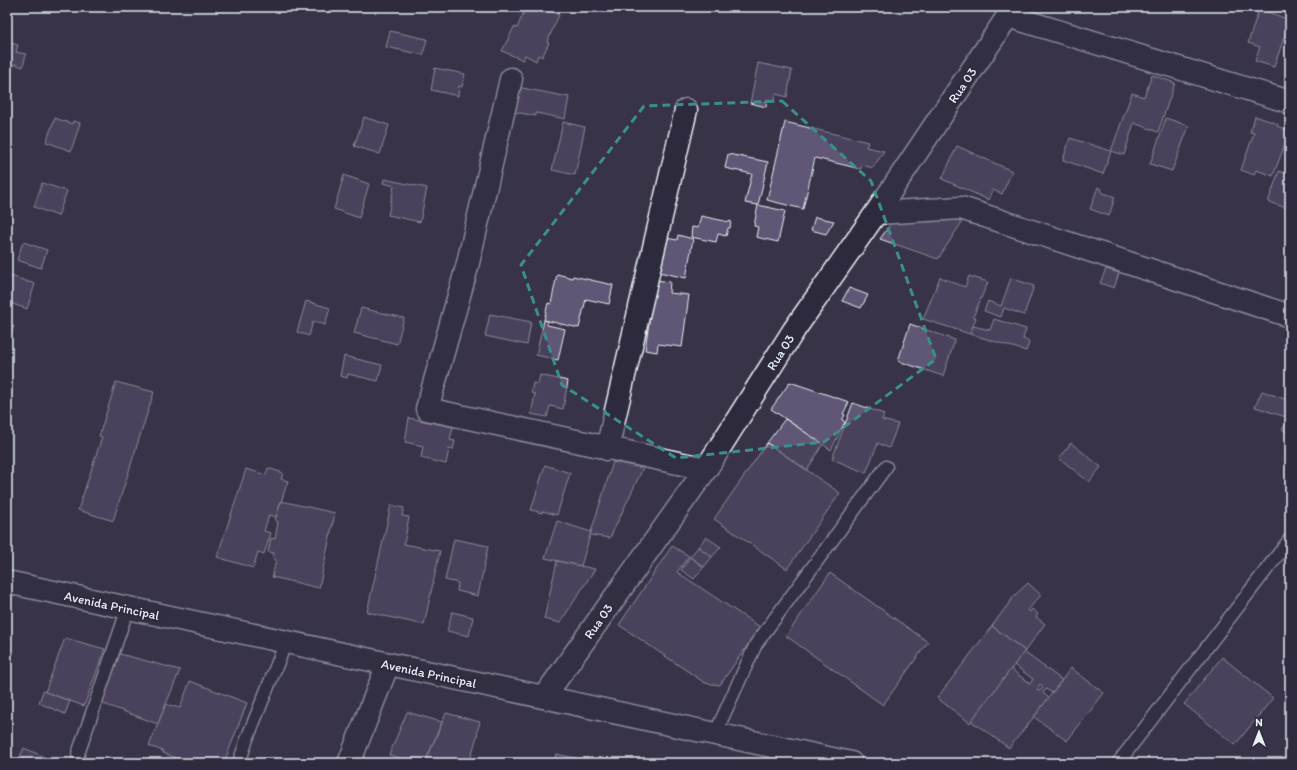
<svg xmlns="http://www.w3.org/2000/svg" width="1297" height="770" viewBox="0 0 1297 770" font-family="Itim,sans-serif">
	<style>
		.building { fill: #605774; stroke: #e8f1f8; fill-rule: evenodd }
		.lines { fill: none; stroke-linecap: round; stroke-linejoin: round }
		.service-casing { stroke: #e8f1f8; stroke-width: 15 }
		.minor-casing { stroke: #e8f1f8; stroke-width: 25 }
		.tertiary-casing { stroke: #e8f1f8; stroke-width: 25 }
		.service { stroke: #2f2a3d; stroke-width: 12 }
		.minor { stroke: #2f2a3d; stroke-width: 22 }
		.tertiary { stroke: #2f2a3d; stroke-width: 22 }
		.marked { fill: none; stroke: #3a8f8a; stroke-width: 3; stroke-dasharray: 8 5; stroke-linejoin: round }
		.labels { text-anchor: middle; stroke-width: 4; stroke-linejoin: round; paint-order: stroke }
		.street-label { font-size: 13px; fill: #e8f1f8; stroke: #2f2a3d }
	</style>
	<rect width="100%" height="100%" fill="#393348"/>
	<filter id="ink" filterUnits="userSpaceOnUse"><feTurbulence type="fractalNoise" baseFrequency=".025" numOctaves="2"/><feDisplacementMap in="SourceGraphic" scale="8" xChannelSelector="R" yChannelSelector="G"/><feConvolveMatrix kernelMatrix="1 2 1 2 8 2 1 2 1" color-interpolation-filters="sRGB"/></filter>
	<g filter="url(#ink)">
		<!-- building -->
		<g class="building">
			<path d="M526 7H542L559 15 547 42 549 43 542 57 538 55 536 61 525 55 523 60 502 51 514 27 517 28Z"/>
			<path d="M1259 7H1266L1265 11 1290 20 1274 67 1255 61 1260 47 1248 43 1259 9H1258Z"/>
			<path d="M390 31 427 39 423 55 386 47Z"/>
			<path d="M7 42 18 45 16 52 26 54 23 67 14 64 11 77 7 76Z"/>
			<path d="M758 63 792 70 787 97 776 94 774 101 767 99 766 107 750 103Z"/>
			<path d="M435 68 465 74 462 87 459 86 458 96 431 90Z"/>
			<path d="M1152 75 1175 83 1158 132 1134 123 1124 155 1111 151 1132 93 1144 97Z"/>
			<path d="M517 87 569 97 565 119 536 113V116L510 111Z"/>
			<path d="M1255 116 1278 124 1277 126 1290 131 1273 176 1256 170 1254 175 1241 170 1254 133 1250 132Z"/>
			<path d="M364 117 389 125 380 154 354 146Z"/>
			<path d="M55 118 72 124 73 121 80 123 71 151 46 142Z"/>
			<path d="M1166 118 1189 126 1172 171 1150 164Z"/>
			<path d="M563 122 585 127 575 175 552 170Z"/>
			<path d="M785 122 868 142 866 147 884 151 873 168 862 165 861 169 815 158 803 209 767 200Z"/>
			<path d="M1070 138 1111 151 1103 174 1063 160Z"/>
			<path d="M957 146 1012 171 1002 194 993 190 989 200 942 179Z"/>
			<path d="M728 154 768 162 758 205 745 203 752 174 725 168Z"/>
			<path d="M1279 171 1290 175V209L1268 202Z"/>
			<path d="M344 175 369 184 359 218 334 209Z"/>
			<path d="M384 179 427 188 420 222 388 215 394 186 383 183Z"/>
			<path d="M42 183 67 191 58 216 34 207Z"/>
			<path d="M1098 187 1102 189 1101 192 1115 197 1109 216 1090 209Z"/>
			<path d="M906 202 962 222 938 259 880 239Z"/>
			<path d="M758 205 785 211 778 242 756 237 758 227 754 226Z"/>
			<path d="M701 216 729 222 731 221 730 228H728L726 236 718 234 716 242 691 237 692 227 698 228Z"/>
			<path d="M815 217 834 221 826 234 811 230Z"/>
			<path d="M678 235 693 239 686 278 659 272 666 238 677 240Z"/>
			<path d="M23 242 47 250 41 268 17 260Z"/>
			<path d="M1106 269 1119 273 1114 288 1100 283Z"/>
			<path d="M557 274 572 278 573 276 613 285 609 304 586 299 579 328 544 320 548 303 551 304Z"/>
			<path d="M11 276 35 284 27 309 7 302V287Z"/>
			<path d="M969 276 988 282 973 317 976 318 970 334 923 319 940 277 965 287Z"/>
			<path d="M1011 278 1034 286 1024 315 1004 308 1001 317 984 311 988 301 1001 306Z"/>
			<path d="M656 280 670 282 669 293 689 295 682 347 658 344 657 352 645 350 649 322H647Z"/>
			<path d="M849 288 868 295 861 308 842 301Z"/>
			<path d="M306 301 330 308 325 325 313 321 309 336 297 332Z"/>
			<path d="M361 308 404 318 397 344 354 333Z"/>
			<path d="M490 314 531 322 527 345 485 336Z"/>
			<path d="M994 319 1026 329 1023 339 1028 341 1029 343 1026 351 970 334 973 326 990 330Z"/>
			<path d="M544 320 548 321 547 325 565 329 558 360 536 355Z"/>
			<path d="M7 324 14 326 7 345Z"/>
			<path d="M910 324 955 340 943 376 898 361Z"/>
			<path d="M344 356 382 365 378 381 348 374 347 378 340 376Z"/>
			<path d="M540 375 568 381 563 409 550 406 547 417 531 414 535 394 531 393 533 383 538 384Z"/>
			<path d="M116 382 154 392 113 521 78 510 102 437 99 436Z"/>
			<path d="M790 382 849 402 843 414 845 415 842 420 845 422 831 450 771 409Z"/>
			<path d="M1262 391 1290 401 1286 417 1255 407Z"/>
			<path d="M853 403 884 414 882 420 898 424 889 448 878 443 866 473 832 459Z"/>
			<path d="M409 418 453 427 450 440 455 441 453 450 449 449 446 464 421 458 423 446 405 442Z"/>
			<path d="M785 419 823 444 807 470 767 443Z"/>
			<path d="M1290 419V435L1282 429Z"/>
			<path d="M767 443 840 493 787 569 714 519Z"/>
			<path d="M1071 443 1101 467 1089 482 1059 458Z"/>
			<path d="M613 462 643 468 610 538 590 535Z"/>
			<path d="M545 465 570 473 557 515 542 511V513L531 510Z"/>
			<path d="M268 468 283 473 281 479 288 481 276 517 269 515 264 531 271 533 264 554 258 552 253 568 217 557 246 469 266 475Z"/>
			<path d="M281 501 335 513 319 588 272 577 276 560 273 559 274 553 268 552 271 538 275 539 278 522 275 521Z"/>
			<path d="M391 505 404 508 402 516 409 517 404 544 440 551 424 625 367 612Z"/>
			<path d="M557 521 591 532 581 566 545 558Z"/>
			<path d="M706 537 721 547 712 557 698 547Z"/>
			<path d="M454 539 488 546 478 596 457 591 458 583 445 580Z"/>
			<path d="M672 546 689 556 677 572 760 627 720 685 705 683 619 625Z"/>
			<path d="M698 547 712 557 704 567 690 557Z"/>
			<path d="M690 557 704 567 694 579 681 570Z"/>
			<path d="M557 561 595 569 560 623 544 619Z"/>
			<path d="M830 573 928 642 883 705 786 636Z"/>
			<path d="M1028 583 1041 595 1028 610 1030 612 1032 609 1038 614 1036 617 1045 624 1025 651 992 626 1015 595Z"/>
			<path d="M452 612 473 617 469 636 447 631Z"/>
			<path d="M992 626 1025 651 970 723 937 698Z"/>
			<path d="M65 638 105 649 84 706 45 692Z"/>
			<path d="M1024 652 1062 680 1052 693 1046 689 1043 693 1049 698 1009 748 971 721 1011 669 1030 684 1033 679 1014 665ZM1040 684 1043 687 1040 691 1037 690Z"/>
			<path d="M120 654 180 670 158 724 101 703Z"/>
			<path d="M1222 657 1273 698 1235 745 1184 704Z"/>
			<path d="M1071 668 1104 693 1067 741 1034 717Z"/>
			<path d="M190 681 247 703 224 763H188L163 753V751L149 746 166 704 180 708Z"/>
			<path d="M43 691 70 701 65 714 39 703Z"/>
			<path d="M407 712 442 722 425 763H418L389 755Z"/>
			<path d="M446 713 480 722 477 732 478 733 469 763H425Z"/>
			<path d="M24 748 56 762 55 763H17Z"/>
			<path d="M556 754 590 761 589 763H554Z"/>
		</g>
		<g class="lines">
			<!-- service casing -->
			<g class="service-casing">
				<g id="service">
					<path d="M715 734 756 644 886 467"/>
					<path d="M78 754 128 608"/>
					<path d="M239 763 247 739 286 642"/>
					<path d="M1118 763 1290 539"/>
				</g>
			</g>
			<!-- minor casing -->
			<g class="minor-casing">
				<g id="minor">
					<path d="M1008 16 1290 102"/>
					<path d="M511 79 467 267 427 409 706 469"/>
					<path d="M876 213 961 208 1290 316"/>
					<path d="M607 449 686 110"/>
					<path d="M349 763 388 664"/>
				</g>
			</g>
			<!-- tertiary casing -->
			<g class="tertiary-casing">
				<g id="tertiary">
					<path d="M7 582 851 763"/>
					<path d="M544 697 706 469 794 330 876 213 1014 7"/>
				</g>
			</g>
			<!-- service -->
			<use href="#service" class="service"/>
			<!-- minor -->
			<use href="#minor" class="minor"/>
			<!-- tertiary -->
			<use href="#tertiary" class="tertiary"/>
		</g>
	</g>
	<!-- marked area -->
	<path d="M0 0H1297V770H0ZM782 101 871 181 936 359 824 442 676 458 562 385 521 265 644 106Z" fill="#393348" fill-opacity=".55" fill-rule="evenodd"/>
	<path class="marked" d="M782 101 871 181 936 359 824 442 676 458 562 385 521 265 644 106Z"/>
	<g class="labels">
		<!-- street labels -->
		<g class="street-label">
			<text transform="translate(962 85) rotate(-56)" y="5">Rua 03</text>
			<text transform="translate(780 352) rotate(-58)" y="5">Rua 03</text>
			<text transform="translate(112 605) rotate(12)" y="5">Avenida Principal</text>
			<text transform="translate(598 621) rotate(-55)" y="5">Rua 03</text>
			<text transform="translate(429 673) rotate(12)" y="5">Avenida Principal</text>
		</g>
	</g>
	<!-- margin -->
	<rect width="1297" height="770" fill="none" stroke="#2f2a3d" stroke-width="24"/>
	<rect x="12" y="12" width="1273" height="746" fill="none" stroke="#e8f1f8" stroke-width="1.5" filter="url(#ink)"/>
	<!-- north arrow -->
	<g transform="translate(1259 732)" stroke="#2f2a3d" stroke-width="3" paint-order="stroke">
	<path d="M0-3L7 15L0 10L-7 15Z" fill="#e8f1f8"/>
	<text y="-6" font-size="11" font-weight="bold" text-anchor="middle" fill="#e8f1f8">N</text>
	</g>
</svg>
